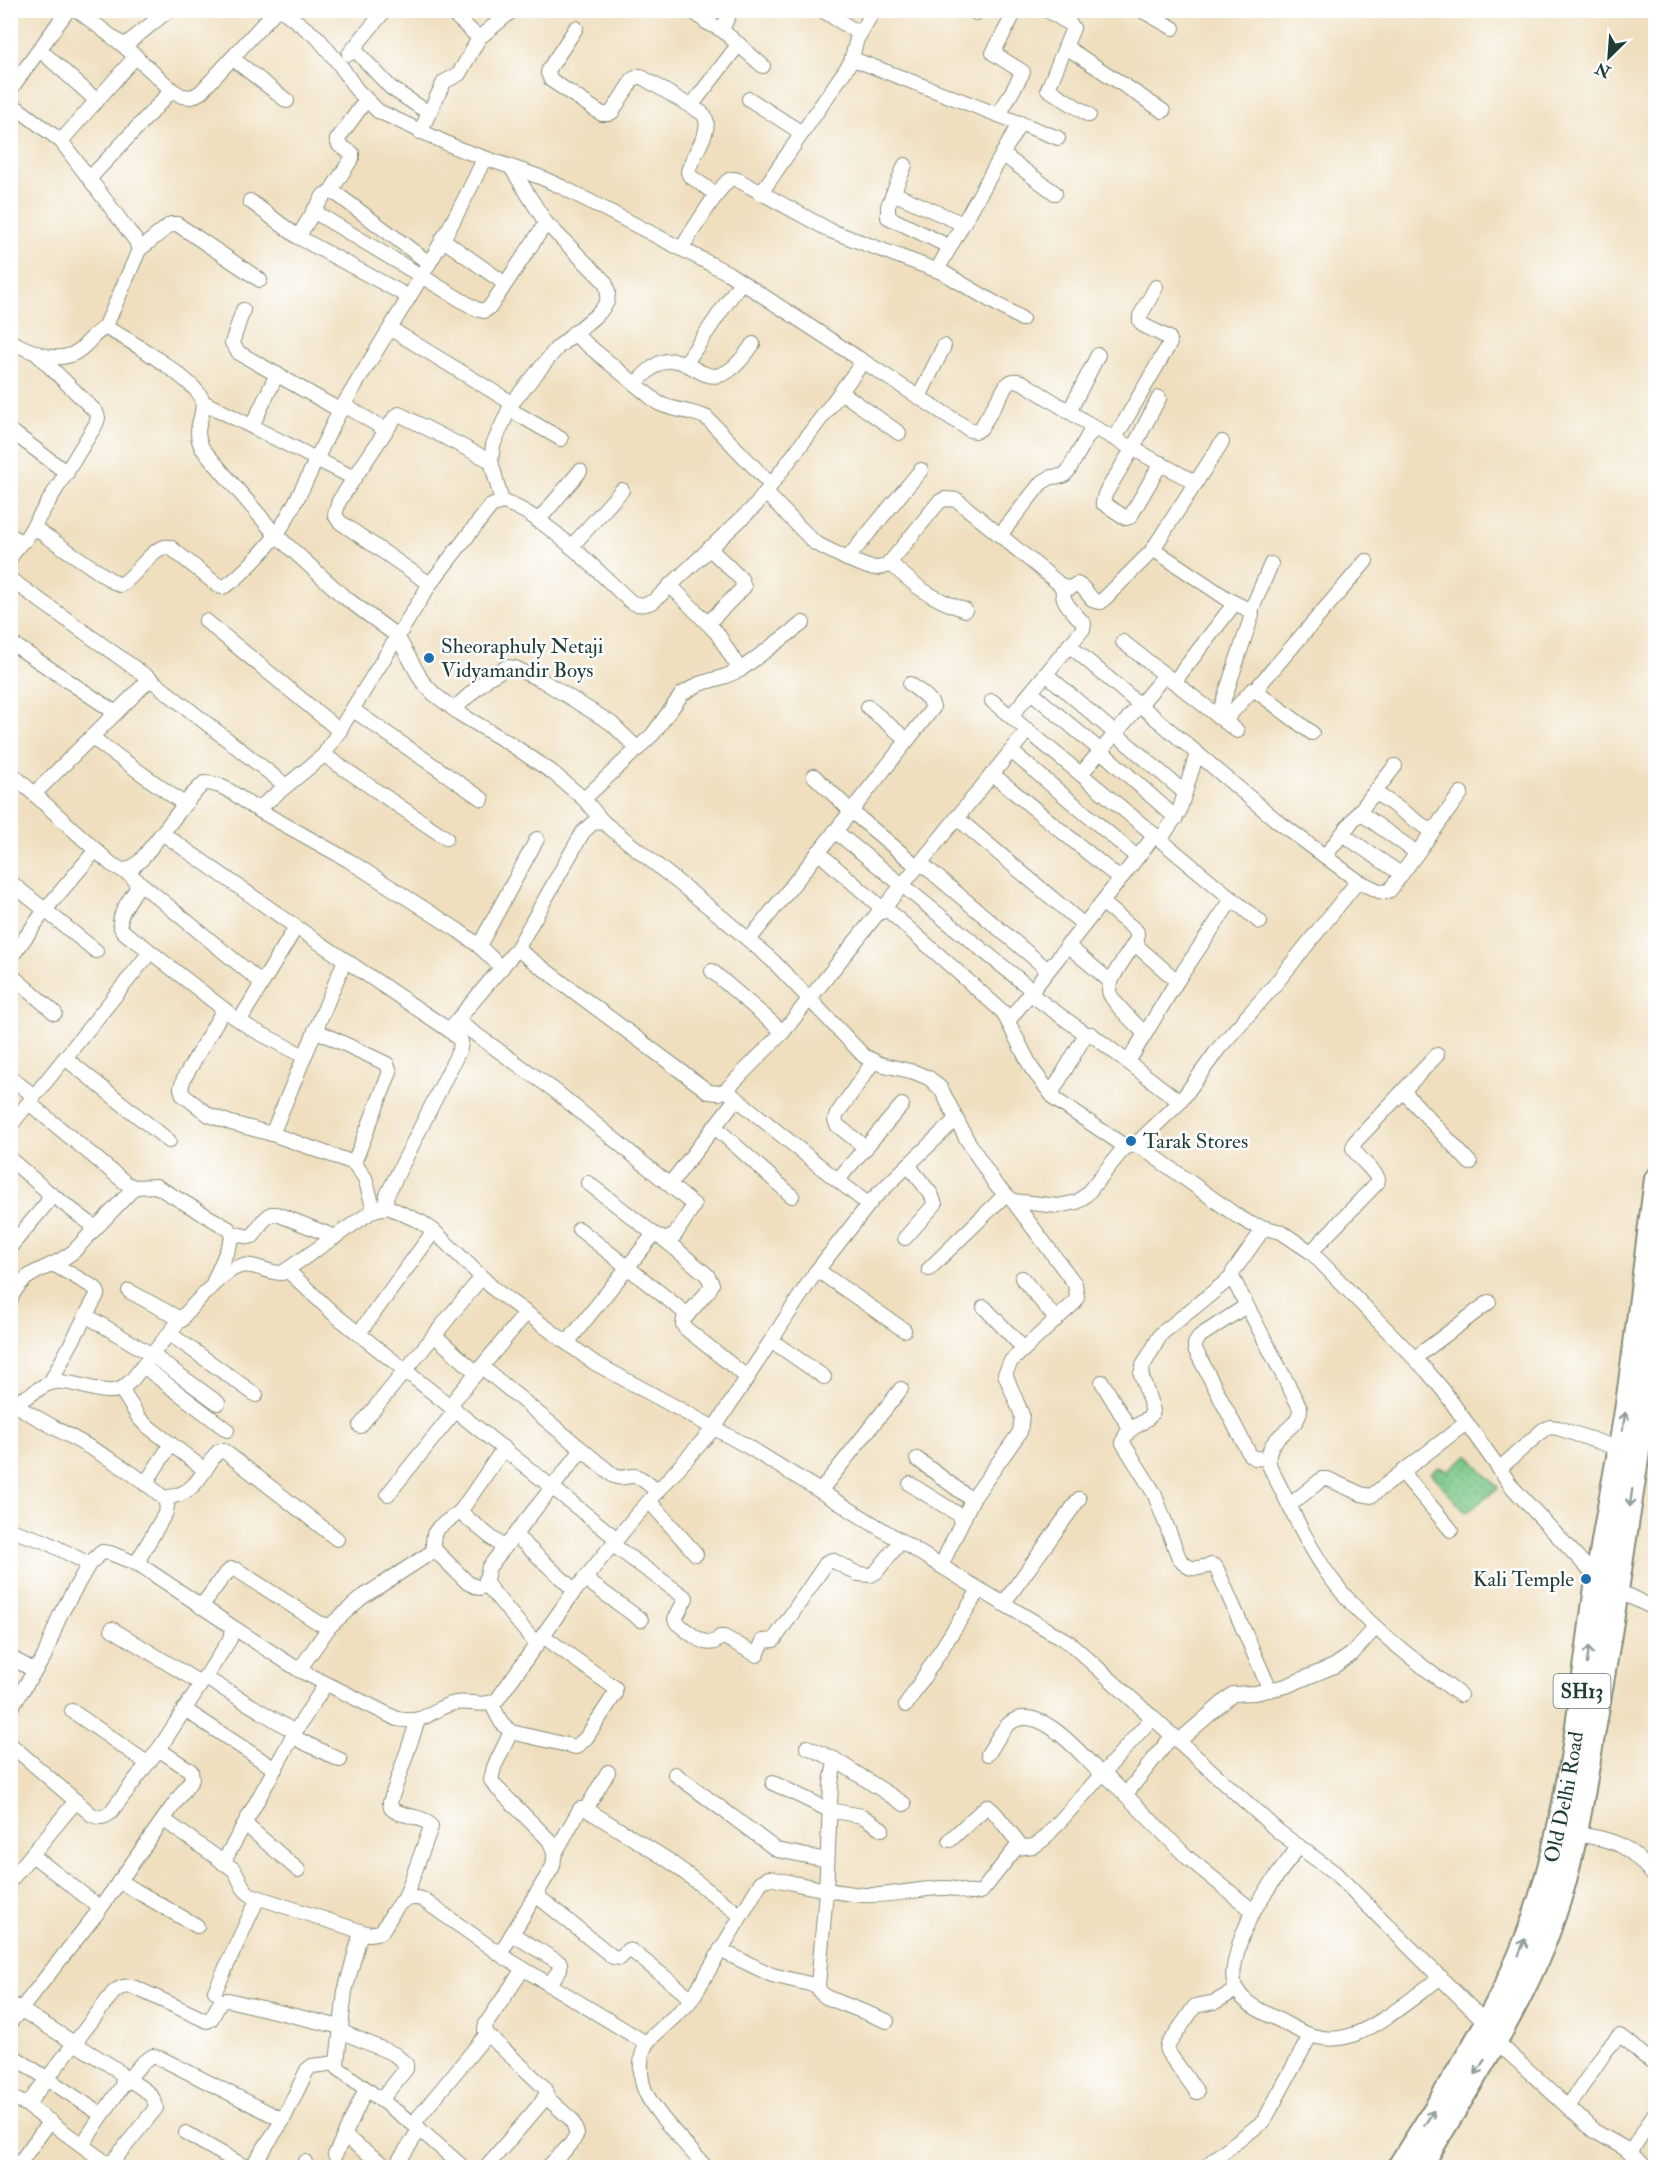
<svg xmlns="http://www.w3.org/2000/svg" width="1666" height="2178" viewBox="0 0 1666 2178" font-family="'IM FELL Double Pica',serif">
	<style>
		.park { fill: url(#park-dots); stroke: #4c825d; stroke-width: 1.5 }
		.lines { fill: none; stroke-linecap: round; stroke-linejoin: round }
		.minor-casing { stroke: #878e7a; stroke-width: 16 }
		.primary-casing { stroke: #878e7a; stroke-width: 26 }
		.minor { stroke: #fff; stroke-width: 14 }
		.primary { stroke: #fff; stroke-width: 22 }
		.oneway { stroke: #8f9e9a }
		.poi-dot { fill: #1f6fb2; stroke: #fff; stroke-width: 2 }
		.labels { text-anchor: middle; stroke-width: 5; stroke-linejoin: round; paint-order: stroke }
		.shield { fill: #fff; stroke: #627771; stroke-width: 1.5 }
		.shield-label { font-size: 20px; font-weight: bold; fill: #1f3d34 }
		.poi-label { font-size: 21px; fill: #1f3d34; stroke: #fff; text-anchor: start }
		.street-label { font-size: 21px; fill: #1f3d34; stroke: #fff }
	</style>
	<defs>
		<pattern id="park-dots" width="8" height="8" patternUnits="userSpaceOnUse" patternTransform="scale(1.5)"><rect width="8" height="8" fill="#78c686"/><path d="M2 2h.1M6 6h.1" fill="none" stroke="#62a26e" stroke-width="1.8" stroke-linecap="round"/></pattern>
	</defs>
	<rect width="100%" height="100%" fill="#fff"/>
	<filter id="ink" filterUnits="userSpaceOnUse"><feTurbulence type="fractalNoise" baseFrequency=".0167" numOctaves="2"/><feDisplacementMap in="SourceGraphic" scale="12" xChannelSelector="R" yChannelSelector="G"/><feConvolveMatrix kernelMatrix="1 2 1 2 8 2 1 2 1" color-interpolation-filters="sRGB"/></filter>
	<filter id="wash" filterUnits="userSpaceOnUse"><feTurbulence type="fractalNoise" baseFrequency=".008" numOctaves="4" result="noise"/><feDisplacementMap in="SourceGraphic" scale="24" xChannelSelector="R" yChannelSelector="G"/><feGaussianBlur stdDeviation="1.35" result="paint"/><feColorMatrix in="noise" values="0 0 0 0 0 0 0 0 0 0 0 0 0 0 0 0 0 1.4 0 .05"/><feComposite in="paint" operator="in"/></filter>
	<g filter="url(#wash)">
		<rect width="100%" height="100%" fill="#efdfbf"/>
		<!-- park -->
		<path class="park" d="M1468 1455 1498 1488 1466 1513 1431 1473 1439 1467 1447 1471Z"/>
	</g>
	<g filter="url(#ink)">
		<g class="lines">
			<!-- minor casing -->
			<g class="minor-casing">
				<g id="minor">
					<path d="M77 10 124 46 172 90 182 96 192 97 201 92 276 10"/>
					<path d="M449 10 479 38"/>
					<path d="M692 10 706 22 722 30 763 66"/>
					<path d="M822 10 860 34"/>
					<path d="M1047 10 1070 24 1073 28 1048 89 1089 115"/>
					<path d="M1141 10 1173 28"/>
					<path d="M976 13 977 10"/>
					<path d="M576 28 549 69 548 73 551 80 602 114H608L612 112 633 79 640 76 702 113C717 127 691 155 688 172L690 176 717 195"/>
					<path d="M722 30 731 10"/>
					<path d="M124 46 169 10"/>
					<path d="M1066 47 1163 111"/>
					<path d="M354 49 391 88 429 113"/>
					<path d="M40 50 97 101"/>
					<path d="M349 54 385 10"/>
					<path d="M232 58 287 101"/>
					<path d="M851 61 857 39 874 10"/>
					<path d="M10 90 68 10"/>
					<path d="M749 99 802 133"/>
					<path d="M13 105 61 141 136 241 139 250 105 328"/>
					<path d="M691 106 739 44"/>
					<path d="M999 115 1023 72 993 53 1016 10"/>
					<path d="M420 132 444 82 459 74 479 38 513 10"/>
					<path d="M61 141 136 56"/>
					<path d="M1002 154 1055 193"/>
					<path d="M905 165 888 206V217L950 247"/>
					<path d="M90 178 172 90"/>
					<path d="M330 192 352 158V153L339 145 337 140 366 100"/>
					<path d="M761 193 853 59 1058 138"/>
					<path d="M893 193 963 224"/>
					<path d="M250 201 298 237 409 297"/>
					<path d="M313 211 476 309 484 311 490 307 546 223"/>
					<path d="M298 237 324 195 330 192 338 195 429 263"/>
					<path d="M442 239 504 283"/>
					<path d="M681 249C690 235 718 188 729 180 732 178 734 179 738 180L831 231 944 273 1022 319"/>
					<path d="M139 250 171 224H177L260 280"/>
					<path d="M937 270 1020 123"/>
					<path d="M243 310 232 343 239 353 341 411"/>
					<path d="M391 329 512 403"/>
					<path d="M573 333 658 403C674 411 691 410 707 418L771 485"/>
					<path d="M10 341C33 353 63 368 84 346 92 339 95 332 105 328 123 335 197 382 202 399 207 416 191 426 202 448L276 535 343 596 397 636 422 681 434 694 460 714 509 743 552 772 584 799 603 822"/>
					<path d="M858 358 970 430 977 431 981 428 1006 386C1011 380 1014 380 1022 382L1097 429"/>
					<path d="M685 364 741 282"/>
					<path d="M635 384C642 377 651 367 660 363 696 347 707 412 753 344"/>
					<path d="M841 392 899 433"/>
					<path d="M919 397 944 346"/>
					<path d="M1159 398 1133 448 1105 494 1103 503 1126 518 1130 517 1161 463"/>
					<path d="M203 402 354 478"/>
					<path d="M344 405 386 430"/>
					<path d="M509 409 561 439"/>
					<path d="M1069 412 1098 355"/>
					<path d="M252 426 277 374"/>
					<path d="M15 434 67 473"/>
					<path d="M1115 438 1170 343 1169 338 1143 325 1140 321V316L1156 287"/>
					<path d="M766 493 815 543 847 559 868 567 877 568 887 566 939 502 945 499 957 500 1063 587 1070 588 1077 584C1088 588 1089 603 1101 602L1151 552 1222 442"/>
					<path d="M502 502 491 461 493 445 512 403 557 348 600 312 607 302 608 292 605 282 546 223 512 169"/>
					<path d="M538 521 580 471"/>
					<path d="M33 527 112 581 120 585C137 577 153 543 170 547L216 584 222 587C234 585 269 545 277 534 304 493 320 446 344 404 392 323 445 245 484 159"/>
					<path d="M10 535 21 542 25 540 96 424 98 418 96 412 37 354"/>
					<path d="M1000 535 1041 483 1051 477 1063 476 1068 471 1089 434 1097 429 1196 483"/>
					<path d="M571 547 622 490"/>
					<path d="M1153 549 1229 600 1232 604 1231 608 1174 682"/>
					<path d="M10 558 21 542"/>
					<path d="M847 559 921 470"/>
					<path d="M889 562C916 587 930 598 965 610"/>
					<path d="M10 579 150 679 285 785"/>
					<path d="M430 584 340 522 335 515 339 501 395 417 399 414 491 461"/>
					<path d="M670 585 717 633 740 670"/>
					<path d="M1251 611 1271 564"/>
					<path d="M206 621 340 731"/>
					<path d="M708 623 744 587 741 579 709 548"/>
					<path d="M1123 642 1237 731"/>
					<path d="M1069 645 1276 820 1358 881 1379 891 1385 892 1390 890 1461 793"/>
					<path d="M16 646 116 713"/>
					<path d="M1046 674 1185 793"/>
					<path d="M1255 690 1366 561"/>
					<path d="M1031 692 1101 751 1176 818"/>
					<path d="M992 701 1260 922"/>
					<path d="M868 707 907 740"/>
					<path d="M454 709 488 678 507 667 515 668 543 681 611 723 638 749"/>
					<path d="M353 710 482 799"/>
					<path d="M1011 716 1083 629 1084 624C1075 612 1060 603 1063 587"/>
					<path d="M1218 717 1252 615 1251 611 1229 600"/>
					<path d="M1224 721 1252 690H1255L1312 733"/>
					<path d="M91 737 184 804"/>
					<path d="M1011 751 1137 857"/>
					<path d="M324 755 446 838"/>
					<path d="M10 772 111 864 124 871 133 867 141 860 192 795 204 783C223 783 237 796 253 807L263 805 324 755 430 584 491 506 502 502C541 511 600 574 631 602 640 606 645 605 654 601L756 505 860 366 858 358 728 273 562 187 540 177 459 149 378 111 356 89 340 65 318 38 282 10"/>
					<path d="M992 774 1120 879"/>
					<path d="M1081 774 1165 675"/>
					<path d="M814 776 851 811 918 867"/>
					<path d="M1375 792 1432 832"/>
					<path d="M35 793 150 679"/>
					<path d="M584 799 653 734 682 694 699 684 726 676 740 670 803 623"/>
					<path d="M253 807 348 860 459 931 479 946 502 968"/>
					<path d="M1359 812 1417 853"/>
					<path d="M957 818 1084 925"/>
					<path d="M835 831 1032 990"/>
					<path d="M162 833 296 927 449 1030 461 1041 460 1049 387 1195 386 1202 388 1207 421 1222 434 1231 495 1290 593 1362 747 1446 967 1582 1070 1643 1279 1832 1335 1873 1486 2023"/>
					<path d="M1342 834 1401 874"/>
					<path d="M1160 840 1179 812 1197 753"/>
					<path d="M818 852 885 911"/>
					<path d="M1325 856 1395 766"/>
					<path d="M921 863 1048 970"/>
					<path d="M134 878 262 983"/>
					<path d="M10 882 96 951"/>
					<path d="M1102 902 1134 929 1137 932V946L1177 981"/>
					<path d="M883 909 1028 730"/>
					<path d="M749 940 933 708C931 697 918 691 910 684"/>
					<path d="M1135 942C1129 953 1108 979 1109 991 1111 1002 1137 1025 1145 1034"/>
					<path d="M1067 945 1111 982"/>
					<path d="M479 946 537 839"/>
					<path d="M147 949 230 1014 252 1029 304 1056"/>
					<path d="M517 949 709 1092 719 1093 726 1090 783 1032 878 913 885 911 890 912 1003 1012 1032 1069 1056 1100 1126 1147"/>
					<path d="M10 959 45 910 96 850"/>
					<path d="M712 971 783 1032"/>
					<path d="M10 974 55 1013"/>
					<path d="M1029 993 1086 1034"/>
					<path d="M224 1009 184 1078 181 1088 183 1095 209 1115 231 1123 272 1134 354 1163 365 1178 374 1210"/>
					<path d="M240 1020 296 927"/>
					<path d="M1009 1020 1155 835"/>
					<path d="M457 1021 554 1090 694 1205 675 1235 665 1240 654 1234 588 1183"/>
					<path d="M315 1030 387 1064 390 1072 354 1163"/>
					<path d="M449 1030 517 949 583 832 593 823 603 822 724 919 773 961 864 1056 880 1064 914 1072 929 1078 941 1089 966 1138 995 1184 1013 1201 1058 1206 1077 1202 1086 1195 1120 1153 1126 1147 1135 1145 1144 1149 1237 1216 1251 1224 1281 1232 1311 1252 1427 1371 1443 1390 1513 1488 1597 1578"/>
					<path d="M65 1058 169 1141"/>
					<path d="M1128 1062 1177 981 1232 899"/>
					<path d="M10 1077 34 1096"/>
					<path d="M726 1090 832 1176 837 1178 841 1176 902 1105"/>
					<path d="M1403 1091 1470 1163"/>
					<path d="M1051 1094 1086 1034H1091L1180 1102"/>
					<path d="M29 1103 127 1184 135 1187 156 1186 229 1229 232 1233V1239L214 1281"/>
					<path d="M10 1126 148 955 147 949C139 942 130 938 123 931 113 919 131 899 137 888L134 878 124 871"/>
					<path d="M715 1127 792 1196"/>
					<path d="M272 1134 345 960"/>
					<path d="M1135 1145 1180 1102 1219 1048 1273 987 1358 881"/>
					<path d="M866 1148 837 1125 835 1120 837 1114 873 1062"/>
					<path d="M10 1159 47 1191 49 1197 47 1203 10 1247"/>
					<path d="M832 1176 868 1204"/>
					<path d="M670 1184 736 1099"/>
					<path d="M47 1191 96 1228"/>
					<path d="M1264 1228 1233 1272 1232 1277 1300 1408C1301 1432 1261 1434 1270 1467 1289 1504 1306 1543 1330 1577 1365 1625 1413 1659 1460 1695"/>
					<path d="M579 1229 688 1315"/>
					<path d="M232 1233 249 1237 253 1236 262 1222 271 1214H277L335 1237"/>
					<path d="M905 1238 935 1204 931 1194 908 1165"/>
					<path d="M665 1240 707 1275 712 1284 709 1290 684 1319 683 1324 685 1328 748 1378"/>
					<path d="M1311 1252 1377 1183 1378 1179C1372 1167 1359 1160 1353 1148L1355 1142 1437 1055"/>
					<path d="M929 1269 1005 1195"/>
					<path d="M287 1270 334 1314 617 1539"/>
					<path d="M815 1273 873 1199 955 1120"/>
					<path d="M1232 1277 1161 1334 1143 1366 1141 1374 1153 1411C1147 1426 1126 1424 1123 1443L1154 1493 1179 1558C1189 1572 1197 1569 1212 1565L1216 1567 1270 1690"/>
					<path d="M1022 1278 1056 1319"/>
					<path d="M129 1291 182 1320"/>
					<path d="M10 1300C24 1267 51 1271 74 1251L135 1187"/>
					<path d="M1246 1306 1200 1336 1195 1344V1349L1250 1455 1255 1458 1268 1459"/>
					<path d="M984 1307 1024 1349"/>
					<path d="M87 1316 152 1355 218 1403"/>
					<path d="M359 1333 434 1231"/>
					<path d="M170 1334 256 1395"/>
					<path d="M434 1335 477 1373"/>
					<path d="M772 1341 824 1377"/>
					<path d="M567 1343 654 1234"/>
					<path d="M1415 1358 1489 1302"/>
					<path d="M143 1366 227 1430"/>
					<path d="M482 1367 614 1476C622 1480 625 1476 633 1476 642 1476 651 1487 658 1492"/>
					<path d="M1102 1382 1130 1429"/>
					<path d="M50 1383 98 1293 95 1288 53 1264"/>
					<path d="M121 1389 139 1418 146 1425 205 1470"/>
					<path d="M10 1401C31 1401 39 1383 56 1382 75 1380 104 1397 121 1389 124 1387 128 1383 132 1380 150 1357 215 1271 241 1266 255 1263 267 1273 282 1273L374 1210 388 1207"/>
					<path d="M10 1402C61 1433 119 1459 164 1498L167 1506 166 1512 140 1557V1565L228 1624 232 1629 230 1639 161 1746 164 1753 191 1771 192 1779 97 1913"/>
					<path d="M450 1405 526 1313"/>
					<path d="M360 1426 481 1278"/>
					<path d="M917 1459 972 1500"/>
					<path d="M1499 1469 1543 1430 1550 1427 1558 1428 1620 1449"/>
					<path d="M1402 1472 1451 1530"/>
					<path d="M145 1484 171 1444"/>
					<path d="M910 1484 964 1518"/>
					<path d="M821 1490 901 1389"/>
					<path d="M388 1494 456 1410"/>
					<path d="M164 1498C194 1495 199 1478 215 1455L219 1451H224L337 1539"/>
					<path d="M649 1501 696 1554"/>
					<path d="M1290 1505 1322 1479H1328L1361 1494 1371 1496 1466 1423"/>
					<path d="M460 1512 504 1548"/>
					<path d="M10 1530 44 1541 89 1564"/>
					<path d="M515 1535 575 1591"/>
					<path d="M613 1545 686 1598 675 1619 677 1623C688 1631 709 1653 720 1637H724L757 1655 763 1641 774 1640 827 1562 832 1560 858 1574 871 1575 876 1572 901 1541"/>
					<path d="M941 1566 972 1500 1020 1432 1022 1415 1005 1374 1011 1361 1074 1303 1077 1297 1075 1284 1013 1201"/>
					<path d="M585 1579 641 1620"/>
					<path d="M487 1585 479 1588 468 1583 435 1550 433 1543 434 1534 439 1527 460 1512 504 1448"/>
					<path d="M1616 1590 1656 1609"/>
					<path d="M1003 1604 1079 1499"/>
					<path d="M201 1607 222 1578 231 1569 237 1570 319 1623 330 1626 361 1598 435 1550"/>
					<path d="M228 1624 299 1670 397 1719C429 1725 429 1708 455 1703 470 1700 483 1708 497 1700L573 1593 634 1518 715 1427 815 1273 823 1274 904 1330"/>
					<path d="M112 1629 200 1683"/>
					<path d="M537 1645 487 1585 486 1579 489 1567 582 1450"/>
					<path d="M10 1657 35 1671"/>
					<path d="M299 1670 330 1626"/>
					<path d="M204 1677 295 1732"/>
					<path d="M491 1703 501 1722 511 1732 576 1747 586 1738 615 1694V1688L543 1636"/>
					<path d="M906 1705 979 1590"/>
					<path d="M10 1709 44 1657 60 1615 89 1564 102 1552 110 1553 140 1565"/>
					<path d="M184 1709 275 1769"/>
					<path d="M72 1711 147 1763"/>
					<path d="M293 1737 340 1760"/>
					<path d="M1179 1741 1233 1694 1255 1693 1286 1686 1334 1666 1352 1654 1375 1628"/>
					<path d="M10 1744 92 1815C99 1818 103 1818 110 1813L161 1746"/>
					<path d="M807 1747 834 1759 835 1762 831 1783 826 1891 818 1986 820 1992 826 1997 887 2021"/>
					<path d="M988 1754C995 1744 1001 1730 1010 1723 1040 1701 1082 1756 1102 1775"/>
					<path d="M834 1759 904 1804"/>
					<path d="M1103 1772 1187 1857 1253 1911"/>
					<path d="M675 1774 777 1850 827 1860"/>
					<path d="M773 1783 829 1810 862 1816 882 1829"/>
					<path d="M1126 1794 1173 1735"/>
					<path d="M586 1809 608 1772"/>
					<path d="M164 1820 233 1869C241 1878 240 1889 251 1895L369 1934 381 1932C394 1915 396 1893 422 1899L504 1957 646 2043"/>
					<path d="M245 1824 298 1870"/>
					<path d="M1576 1834C1617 1840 1630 1845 1656 1879"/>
					<path d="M950 1840 987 1806 995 1813 1022 1847"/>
					<path d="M1299 1846C1274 1881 1245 1913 1236 1957 1234 1967 1231 1978 1236 1988 1243 2004 1265 2013 1279 2020 1302 2033 1322 2044 1349 2036 1378 2028 1416 1995 1441 1977"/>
					<path d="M554 1855 580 1809H586L668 1860 740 1915"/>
					<path d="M29 1858 76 1801"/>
					<path d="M223 1863 295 1732 325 1685"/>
					<path d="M10 1881 29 1858H36L98 1906 97 1913 10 2023"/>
					<path d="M119 1881 197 1926"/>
					<path d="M536 1895 613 1957 620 1958 628 1950 632 1951 691 1998"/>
					<path d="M405 1898 431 1827C424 1814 401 1818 391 1808L390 1802 418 1720"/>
					<path d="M361 1932 345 1991 337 2063 338 2068 417 2127 464 2168"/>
					<path d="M512 1934 560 1963V1969L549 1985"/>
					<path d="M720 1950 772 1975 818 1986"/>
					<path d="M500 1954 552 1868C556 1857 554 1850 549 1840L496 1787 491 1780 494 1767 511 1732"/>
					<path d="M215 1991 258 1898"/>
					<path d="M10 2003 116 2069 123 2077 122 2086 82 2145"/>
					<path d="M340 2031 394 2054 406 2064V2069L381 2100"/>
					<path d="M1496 2041 1594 2131 1624 2148 1647 2168"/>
					<path d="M10 2054 102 2115"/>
					<path d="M122 2086 142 2063 153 2056 162 2059 283 2120"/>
					<path d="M1197 2092 1167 2051 1168 2045 1195 2006 1215 2002 1236 1990"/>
					<path d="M10 2097 27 2105 113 2168"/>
					<path d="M546 2097 572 2120 577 2134 571 2144 547 2168"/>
					<path d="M27 2105 113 1993C121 1986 126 1985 136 1988L207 2021 211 2019 221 2001 228 2000 341 2027"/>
					<path d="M1568 2107 1607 2049 1619 2036C1633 2041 1640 2058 1656 2062"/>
					<path d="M413 2124 487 2034"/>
					<path d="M186 2133 247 2168"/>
					<path d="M344 2136 388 2168"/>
					<path d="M1630 2153 1656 2111"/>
					<path d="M335 2155 366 2089"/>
					<path d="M110 2165 156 2108C155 2093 139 2087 128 2079"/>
					<path d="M16 2168 50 2121"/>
					<path d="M251 2168 283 2120 307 2070 312 2066 337 2063"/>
					<path d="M301 2168 305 2162"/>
					<path d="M394 2168 420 2129"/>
					<path d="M485 2168 542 2102 547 2093 545 2088 487 2034 485 2030 486 2024 523 1969"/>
					<path d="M706 2168C690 2148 655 2114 646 2093 639 2078 638 2052 650 2039L688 2004 696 1992 761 1882 769 1878C801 1884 832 1893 864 1895 893 1897 921 1887 947 1888 960 1888 970 1897 982 1891L1016 1848 1034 1846 1044 1839 1153 1717"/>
					<path d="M1206 2168 1214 2159 1264 2121 1310 2036"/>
				</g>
			</g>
			<!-- primary casing -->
			<g class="primary-casing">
				<g id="primary">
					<path id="s1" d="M1398 2168C1447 2089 1505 2005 1534 1917 1571 1809 1581 1692 1597 1580 1605 1523 1617 1467 1626 1411 1637 1334 1646 1256 1656 1179"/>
					<path d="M1420 2168C1468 2085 1524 2006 1554 1916 1575 1856 1583 1792 1594 1730 1617 1599 1635 1468 1656 1336"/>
				</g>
			</g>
			<!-- minor -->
			<use href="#minor" class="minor"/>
			<!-- primary -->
			<use href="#primary" class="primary"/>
		</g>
		<!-- one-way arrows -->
		<defs><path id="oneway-shaft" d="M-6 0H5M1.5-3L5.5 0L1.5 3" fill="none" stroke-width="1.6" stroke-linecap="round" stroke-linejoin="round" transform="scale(1.5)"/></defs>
		<g class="oneway">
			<use href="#oneway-shaft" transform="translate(1624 1421) rotate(-81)"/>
			<use href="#oneway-shaft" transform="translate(1631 1498) rotate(98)"/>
			<use href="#oneway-shaft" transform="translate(1588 1655) rotate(-83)"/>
			<use href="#oneway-shaft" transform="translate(1522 1947) rotate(-68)"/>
			<use href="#oneway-shaft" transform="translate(1480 2067) rotate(122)"/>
			<use href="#oneway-shaft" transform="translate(1429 2118) rotate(-58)"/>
		</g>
	</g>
	<!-- markers -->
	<g class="poi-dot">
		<circle cx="429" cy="658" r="6"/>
		<circle cx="1131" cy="1141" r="6"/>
		<circle cx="1586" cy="1579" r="6"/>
	</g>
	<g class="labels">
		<!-- shield labels -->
		<rect class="shield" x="1553.5" y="1674" width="57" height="34" rx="4.5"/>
		<g class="shield-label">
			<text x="1582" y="1698">SH13</text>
		</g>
		<!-- poi labels -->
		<g class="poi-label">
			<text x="441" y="653">Sheoraphuly Netaji<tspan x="441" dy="24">Vidyamandir Boys</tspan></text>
			<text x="1143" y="1148">Tarak Stores</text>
			<text x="1574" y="1586" text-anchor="end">Kali Temple</text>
		</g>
		<!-- street labels -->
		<g class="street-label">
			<text dy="7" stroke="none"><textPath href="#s1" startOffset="410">Old Delhi Road</textPath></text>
		</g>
	</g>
	<!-- margin -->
	<rect width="1666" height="2178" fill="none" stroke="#fff" stroke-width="36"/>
	<!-- north arrow -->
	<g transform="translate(1609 57) rotate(205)" stroke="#ffffff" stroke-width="4.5" paint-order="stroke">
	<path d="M0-4.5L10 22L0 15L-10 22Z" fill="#1f3d34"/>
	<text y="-9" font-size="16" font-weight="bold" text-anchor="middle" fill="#1f3d34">N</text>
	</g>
</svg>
